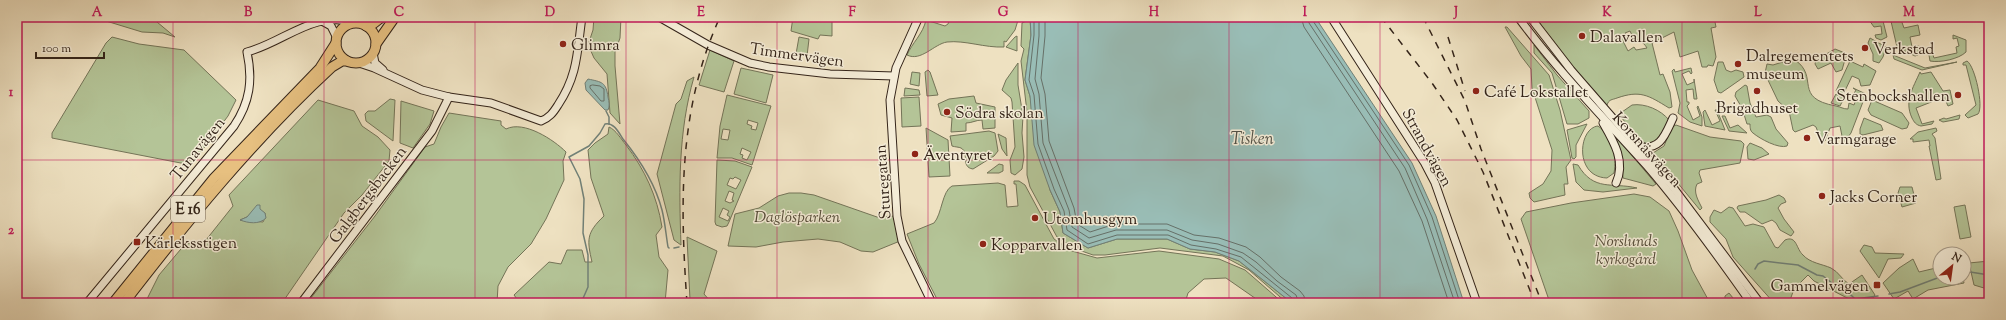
<svg xmlns="http://www.w3.org/2000/svg" width="2006" height="320" viewBox="0 0 2006 320" font-family="'Sorts Mill Goudy',serif">
	<style>
		.green { fill: #b4c497; stroke: #747458; fill-rule: evenodd }
		.water { fill: #99bdb6; stroke: #718077 }
		.lines { fill: none; stroke-linecap: round; stroke-linejoin: round }
		.shore { stroke: #667068; stroke-width: 1 }
		.stream { stroke: #718077; stroke-width: 1.5 }
		.secondary-casing { stroke: #342419; stroke-width: 9 }
		.highway-casing { stroke: #342419; stroke-width: 11 }
		.secondary { stroke: #f4ecd7; stroke-width: 7 }
		.highway { stroke: #e7c080; stroke-width: 9 }
		.rail { stroke: #342419; stroke-width: 1.5; stroke-dasharray: 7 7; stroke-linecap: butt }
		.grid { fill: none; stroke: #c2185b; stroke-width: 1; stroke-opacity: 0.55 }
		.poi-dot { fill: #8f2418; stroke: #f4ecd7; stroke-width: 1.5 }
		.labels { text-anchor: middle; stroke-width: 3; stroke-linejoin: round; paint-order: stroke }
		.shield { fill: #f4ecd7; stroke: #6e6052; stroke-width: 1 }
		.shield-label { font-size: 15px; font-weight: bold; fill: #342419 }
		.poi-label { font-size: 16px; fill: #342419; stroke: #f4ecd7; text-anchor: start }
		.street-label { font-size: 16px; fill: #342419; stroke: #f4ecd7 }
		.park-label { font-size: 16px; font-style: italic; fill: #544c38; stroke: #f4ecd7 }
		.water-label { font-size: 17px; font-style: italic; fill: #525248; stroke: #f4ecd7 }
		.neatline { fill: none; stroke: #c2185b; stroke-width: 1.5 }
		.grid-label { font-size: 13px; text-anchor: middle; font-weight: bold; fill: #c2185b }
	</style>
	<rect width="100%" height="100%" fill="#eee1c1"/>
	<filter id="stains"><feTurbulence type="fractalNoise" baseFrequency=".005" numOctaves="4"/><feColorMatrix values="0 0 0 0 .2 0 0 0 0 .09 0 0 0 0 .02 0 0 0 .5 -.17"/></filter>
	<radialGradient id="worn" r=".72"><stop offset=".6" stop-color="#630" stop-opacity="0"/><stop offset="1" stop-color="#630" stop-opacity=".3"/></radialGradient>
	<!-- green -->
	<g class="green">
		<path d="M93 17H151L175 37 163 33 142 32Z"/>
		<path d="M594 17H621L620 38 615 52V66L620 124 610 113 607 74 594 58 590 49 589 42 593 30Z"/>
		<path d="M793 17H832V36L820 35 818 39 791 31Z"/>
		<path d="M951 17H1019L1015 30 1006 42 1004 41V47C985 48 965 40 947 42 934 44 921 62 907 55 912 43 923 34 926 20L945 26 948 24Z"/>
		<path d="M1027 17H1030L1031 35 1025 80 1030 96 1050 190 1060 212 1063 233 1088 248 1117 239H1167L1190 249 1215 252 1239 261 1292 303H1287L1249 270 1223 256 1160 248 1105 255H1093L1076 249 1057 237 1030 187 1027 175V112L1021 61 1024 49 1021 46 1022 23 1026 21Z"/>
		<path d="M1535 17H1714L1716 27 1711 28 1716 57 1713 66 1708 65 1707 67H1702L1698 51 1680 57 1674 32 1652 43 1660 75 1663 74 1670 92 1672 107 1669 108C1648 95 1640 90 1617 98 1612 100 1609 99 1607 105L1573 67ZM1630 31C1633 40 1643 40 1647 48L1636 50 1634 47 1628 51 1623 41 1629 38 1625 33Z"/>
		<path d="M1862 17H1882L1887 37 1881 40 1876 38 1875 35 1882 34 1881 26 1874 27 1869 20Z"/>
		<path d="M1890 17H1900L1904 28 1918 25 1920 35 1910 37 1912 47 1919 46 1918 55 1915 56 1897 47Z"/>
		<path d="M1505 27H1507L1549 75 1560 110 1571 160 1566 167 1568 184H1564L1565 195 1534 202 1530 198 1529 193 1543 184 1551 171 1552 150 1532 88 1531 69 1521 56Z"/>
		<path d="M1953 35 1966 40V52C1959 59 1940 63 1930 61L1929 55 1932 52 1934 58 1957 53 1956 47 1959 46 1957 38 1953 39Z"/>
		<path d="M1017 36V51L1006 47 1015 37Z"/>
		<path d="M112 37 139 44 184 50 236 100 228 116 191 165 52 138V133L106 43Z"/>
		<path d="M799 37 809 39 807 56 796 54Z"/>
		<path d="M1870 38 1886 47 1883 57 1879 63 1873 61V54L1868 43Z"/>
		<path d="M1534 45 1557 75 1589 111V118L1578 124H1567L1552 73 1534 53Z"/>
		<path d="M1835 49 1845 53 1846 56 1842 70 1836 72 1831 63 1818 69 1815 64 1816 60Z"/>
		<path d="M710 50 734 61 724 92 699 85Z"/>
		<path d="M1893 55 1925 68 1957 62 1922 70 1894 59Z"/>
		<path d="M1789 60H1795C1820 77 1792 98 1836 106 1841 107 1843 109 1848 109L1849 103 1854 105 1857 97 1853 95 1856 90 1853 88 1866 94 1851 133 1845 141H1843L1840 126 1830 128 1825 141 1821 140 1816 127 1813 125 1795 132 1793 130 1789 111 1778 101 1767 78 1765 73 1767 64 1773 65Z"/>
		<path d="M1850 61 1863 67 1864 64 1876 71 1870 85 1861 86 1859 79 1852 76 1843 95 1836 91Z"/>
		<path d="M1967 61C1975 66 1984 107 1978 114L1968 118 1965 115 1976 105 1966 65H1963V63Z"/>
		<path d="M1718 62H1723L1726 70 1731 72 1736 70 1743 72 1744 77 1721 93 1718 92 1714 80Z"/>
		<path d="M1018 63V85L1023 116 1022 133 1024 157 1022 169 1015 175 1011 173 1010 160 1015 147 1012 102 1011 98 1002 90 1006 80Z"/>
		<path d="M741 68 773 75 766 103 734 94Z"/>
		<path d="M1691 68 1692 73 1691 74 1689 71 1682 74 1687 85 1694 82V79L1697 99H1694L1693 89 1686 90 1687 102H1689V104L1687 106 1693 120 1700 116 1697 107 1698 106 1702 117V126L1690 122 1678 113 1680 103 1672 71 1674 69 1675 72Z"/>
		<path d="M928 70 930 72 938 95 927 96 925 72Z"/>
		<path d="M912 72 920 73 919 86 910 84Z"/>
		<path d="M1920 72 1921 74 1931 72 1943 91 1950 90 1953 104 1948 106 1944 97 1916 108 1922 124 1934 121 1932 124 1921 126C1916 125 1914 122 1912 118 1904 101 1913 88 1920 72Z"/>
		<path d="M694 77C678 132 679 189 681 245L674 240 657 174 676 104 681 99 687 81Z"/>
		<path d="M1745 85 1747 86 1750 103 1756 117 1767 115 1771 117 1776 129 1788 143 1787 146C1779 149 1760 139 1753 133 1750 131 1750 127 1750 124H1747L1742 108 1735 96 1736 92Z"/>
		<path d="M905 88 919 90 920 95 904 96Z"/>
		<path d="M1836 94 1844 98 1840 106 1831 103Z"/>
		<path d="M727 95 771 106 752 165 732 158H717L720 126ZM748 120 758 123 756 130 751 129 752 126 747 124ZM723 129 730 130 728 140 721 139ZM742 148 751 152 747 160 742 158 743 155 740 154Z"/>
		<path d="M974 96 976 103 995 107V128L983 129 982 120C976 120 972 123 966 123V131L951 132 952 118 941 115 938 104 949 99Z"/>
		<path d="M919 97 921 126 902 127 901 98Z"/>
		<path d="M390 99 395 100 393 141 366 121 365 114 368 111H375Z"/>
		<path d="M318 100 354 111 362 126 378 137 390 150 389 161 362 195 344 213 282 303H145L159 275 186 243 202 245 233 206 229 195ZM255 209 265 213V218L263 222 240 220 247 217Z"/>
		<path d="M1872 100 1902 113 1909 123 1907 128 1902 129 1871 115 1868 110Z"/>
		<path d="M401 101 434 111 430 124 413 148 400 143Z"/>
		<path d="M1632 105C1645 103 1661 110 1669 120L1658 141 1648 145 1639 139 1621 117 1622 112Z"/>
		<path d="M1705 110 1712 125 1720 121 1715 110H1717L1725 130 1705 126 1703 112Z"/>
		<path d="M449 113 501 121V125L506 129C524 120 554 140 566 152L563 161 564 180 546 219 531 244 508 267 498 286 497 303H307L375 216 425 147 434 144 441 127Z"/>
		<path d="M1960 115 1959 119 1943 122 1939 120 1944 118 1946 119Z"/>
		<path d="M1722 116H1725L1730 128 1738 125 1747 133 1729 131Z"/>
		<path d="M1864 118 1881 125 1883 130 1863 135 1860 134V129Z"/>
		<path d="M1587 124 1576 145V157L1574 159 1572 158 1567 130Z"/>
		<path d="M1676 125 1710 137 1741 141 1744 144 1740 163 1700 170 1699 173 1702 182 1697 184C1693 192 1698 200 1702 208L1700 210 1653 153 1664 146 1672 127Z"/>
		<path d="M1598 126C1612 136 1617 157 1614 173L1607 178C1574 177 1578 128 1598 126Z"/>
		<path d="M609 127C616 130 621 139 626 145 645 170 657 196 662 227L656 235 659 257 668 270 665 303H520L514 295 549 262 561 264 567 250H582L585 262H592C587 240 586 233 604 216L591 178 588 150 595 143 608 134Z"/>
		<path d="M926 128 948 140 950 176 929 177Z"/>
		<path d="M1936 128 1937 131 1932 134 1935 138 1941 179 1936 180 1929 146H1930L1929 140 1913 142V139H1910L1918 132Z"/>
		<path d="M989 131 995 133 998 151 994 156 973 169C960 167 970 153 961 148 959 147 955 147 952 146L950 136Z"/>
		<path d="M998 134 1006 138 1007 156 1002 149Z"/>
		<path d="M1614 137 1618 139 1656 184 1653 186 1623 178 1622 159Z"/>
		<path d="M1750 143 1762 148 1769 154 1754 160 1748 159 1747 147Z"/>
		<path d="M717 160 735 161 752 167 729 222 727 226 722 227 716 225 715 222ZM735 177 741 180 736 189 727 185 730 178 733 179ZM729 191 734 193 732 200 734 201 730 203 725 201ZM723 208 729 211 727 215 730 217 728 221 719 217Z"/>
		<path d="M999 164 1003 165V171L999 173H987Z"/>
		<path d="M1573 164 1578 165C1594 192 1612 182 1637 188L1603 192 1584 190 1576 182Z"/>
		<path d="M1014 181H1019L1025 185 1054 239 1072 251 1097 258 1159 251 1219 259 1245 270 1283 303H1262L1226 278 1204 279 1188 293 1185 303H939L919 264 907 234 934 223C942 214 942 191 952 186L998 183 1005 185 1007 207 1018 206 1016 184H1014Z"/>
		<path d="M1900 187H1912L1916 203 1902 207 1898 193Z"/>
		<path d="M789 193H801L814 195 877 217 895 216 900 241 873 252 861 251 840 242 818 239 783 242 756 247 728 246 735 214 759 208 778 196Z"/>
		<path d="M1634 194 1650 197 1669 211 1678 231 1692 270 1710 303H1550L1521 219 1526 212 1571 203Z"/>
		<path d="M1779 195 1784 198 1786 202 1781 204 1778 208 1784 219 1794 232 1791 236 1780 230 1776 223 1772 220 1762 224 1745 212H1740L1737 208 1738 206 1766 200Z"/>
		<path d="M1965 205 1971 237 1960 239 1954 207Z"/>
		<path d="M1729 207 1733 208 1745 226 1753 224 1764 227 1775 247 1778 248 1785 240C1797 235 1796 249 1803 255 1810 263 1822 264 1831 268 1839 272 1842 280 1849 284L1862 275 1875 295 1870 302H1855L1814 281 1808 275 1794 289 1789 303H1774L1733 257 1726 239 1710 222V217L1714 210 1721 213Z"/>
		<path d="M687 237 717 251 704 294 712 303H695L694 299 690 300Z"/>
		<path d="M1864 245 1872 247 1875 253 1904 254 1901 258 1888 259 1879 278 1860 251Z"/>
		<path d="M1913 259 1919 272 1940 267V278H1963L1964 283 1928 290 1913 299 1908 291 1894 299 1883 283 1899 268Z"/>
		<path d="M1989 261V293L1984 288 1974 285 1969 263Z"/>
		<path d="M1729 293 1737 303H1725V296Z"/>
	</g>
	<!-- water -->
	<g class="water">
		<path d="M1030 17H1315L1412 163 1436 216 1464 303H1292L1239 261 1215 252 1190 249 1167 239H1117L1088 248 1063 233 1060 212 1050 190 1034 145 1030 96 1025 80 1031 35Z"/>
		<path d="M588 79C602 82 606 82 608 97 609 102 610 106 608 110H605L586 90 585 83Z"/>
		<path d="M257 205H260V209L265 213 266 218C259 225 248 223 240 220L247 217Z"/>
	</g>
	<g class="lines">
		<!-- shore -->
		<g class="shore">
			<path d="M1034 17V35L1029 80 1034 95 1038 144 1054 189 1064 211 1067 230 1088 244 1117 235H1168L1191 245 1216 249 1241 257 1292 298 1294 303"/>
			<path d="M1039 17V36L1035 79 1039 94 1043 143 1069 210 1072 227 1089 238 1116 230H1167L1192 240 1218 244 1243 253 1256 262 1277 281 1296 295 1299 303"/>
			<path d="M1045 17V36L1041 78 1045 94 1049 141 1074 208 1077 224 1090 232 1115 224H1167L1194 235 1219 238 1246 247 1260 257 1281 277 1300 291 1304 296 1305 303"/>
			<path d="M1301 17 1304 27 1399 171 1422 221 1449 303"/>
			<path d="M1307 17 1309 23 1405 168 1427 219 1455 303"/>
			<path d="M1312 17 1313 21 1409 165 1432 217 1460 303"/>
			<path d="M593 85 600 86 604 89V101H601L590 88V86Z"/>
		</g>
		<!-- stream -->
		<g class="stream">
			<path d="M606 111 609 117V124"/>
			<path d="M674 248 679 247"/>
			<path d="M1755 269 1758 264 1764 261 1798 265 1817 275 1823 276 1837 287 1844 288 1855 299 1878 296"/>
			<path d="M1964 271 1989 275"/>
			<path d="M1889 294 1900 292 1940 277"/>
			<path d="M581 303 588 287V255L583 233 584 199 580 179 569 157 589 146 600 133 605 124C614 122 619 133 623 139 640 160 655 183 662 210 665 222 666 235 668 247L669 248"/>
		</g>
		<!-- secondary casing -->
		<g class="secondary-casing">
			<g id="secondary">
				<path d="M659 17 708 45 750 63 769 67 830 74 894 76"/>
				<path d="M919 17 896 68 890 100 897 216 902 241 932 303"/>
				<path d="M1331 17 1424 162 1435 183 1477 303"/>
				<path d="M1518 17C1557 70 1603 117 1647 166 1684 209 1718 256 1751 303"/>
				<path d="M1530 17 1571 70 1672 186 1760 303"/>
				<path d="M322 21 331 26 337 38"/>
				<path d="M373 53 375 63 383 70"/>
				<path d="M359 63 374 68 422 90 449 97 491 103 541 121C549 118 553 113 558 105 578 75 577 52 582 17"/>
				<path d="M1603 123C1614 142 1626 162 1616 183"/>
				<path d="M1639 147C1661 150 1665 135 1673 118"/>
				<path d="M87 303 234 126C250 102 253 80 247 52 285 42 314 9 357 23"/>
				<path d="M301 303 432 131 449 97"/>
			</g>
		</g>
		<!-- highway casing -->
		<g class="highway-casing">
			<g id="highway">
				<circle cx="356" cy="43" r="20"/>
				<path d="M366 26 373 24 382 17"/>
				<path d="M376 44 395 17"/>
				<path d="M113 303 214 178 320 68 336 43"/>
				<path d="M124 303C188 220 255 138 332 67L342 61H347"/>
			</g>
		</g>
		<!-- secondary -->
		<use href="#secondary" class="secondary"/>
		<!-- highway -->
		<use href="#highway" class="highway"/>
		<!-- rail -->
		<g class="rail">
			<path d="M1381 17 1432 83 1457 120 1483 172 1535 303"/>
			<path d="M1423 17 1465 101 1481 149 1542 303"/>
			<path d="M1448 37 1465 91"/>
			<path d="M687 303C680 204 678 109 720 17"/>
		</g>
	</g>
	<!-- grid -->
	<path class="grid" d="M173 17V303M324 17V303M475 17V303M626 17V303M777 17V303M928 17V303M1078 17V303M1229 17V303M1380 17V303M1531 17V303M1682 17V303M1833 17V303M17 160H1989"/>
	<!-- markers -->
	<g class="poi-dot">
		<circle cx="1582" cy="36" r="4"/>
		<circle cx="563" cy="44" r="4"/>
		<circle cx="1865" cy="48" r="4"/>
		<circle cx="1738" cy="64" r="4"/>
		<circle cx="1476" cy="91" r="4"/>
		<circle cx="1757" cy="91" r="4"/>
		<circle cx="1958" cy="95" r="4"/>
		<circle cx="947" cy="112" r="4"/>
		<circle cx="1807" cy="138" r="4"/>
		<circle cx="915" cy="154" r="4"/>
		<circle cx="1822" cy="196" r="4"/>
		<circle cx="1035" cy="218" r="4"/>
		<rect x="133" y="238" width="8" height="8" rx="2"/>
		<circle cx="983" cy="244" r="4"/>
		<rect x="1873" y="281" width="8" height="8" rx="2"/>
	</g>
	<g class="labels">
		<!-- shield labels -->
		<rect class="shield" x="171" y="196" width="34" height="26" rx="3"/>
		<g class="shield-label">
			<text x="188" y="214">E 16</text>
		</g>
		<!-- poi labels -->
		<g class="poi-label">
			<text x="1590" y="42">Dalavallen</text>
			<text x="571" y="50">Glimra</text>
			<text x="1873" y="54">Verkstad</text>
			<text x="1746" y="61">Dalregementets<tspan x="1746" dy="18">museum</tspan></text>
			<text x="1484" y="97">Café Lokstallet</text>
			<text x="1950" y="101" text-anchor="end">Stenbockshallen</text>
			<text x="1757" y="113" text-anchor="middle">Brigadhuset</text>
			<text x="955" y="118">Södra skolan</text>
			<text x="1815" y="144">Varmgarage</text>
			<text x="923" y="160">Äventyret</text>
			<text x="1830" y="202">Jacks Corner</text>
			<text x="1043" y="224">Utomhusgym</text>
			<text x="145" y="248">Kärleksstigen</text>
			<text x="991" y="250">Kopparvallen</text>
			<text x="1869" y="291" text-anchor="end">Gammelvägen</text>
		</g>
		<!-- street labels -->
		<g class="street-label">
			<text transform="translate(797 54) rotate(8)" y="6">Timmervägen</text>
			<text transform="translate(1428 147) rotate(61)" y="6">Strandvägen</text>
			<text transform="translate(197 148) rotate(-51)" y="6">Tunavägen</text>
			<text transform="translate(1648 149) rotate(48)" y="6">Korsnäsvägen</text>
			<text transform="translate(882 182) rotate(-94)" y="6">Sturegatan</text>
			<text transform="translate(367 194) rotate(-53)" y="6">Galgbergsbacken</text>
		</g>
		<!-- park labels -->
		<g class="park-label">
			<text x="797" y="222">Daglösparken</text>
			<text x="1626" y="246">Norslunds<tspan x="1626" dy="18">kyrkogård</tspan></text>
		</g>
		<!-- water labels -->
		<g class="water-label">
			<text x="1252" y="144">Tisken</text>
		</g>
	</g>
	<!-- margin -->
	<rect width="2006" height="320" fill="none" stroke="#eee1c1" stroke-width="44"/>
	<!-- north arrow -->
	<g transform="translate(1952 266) rotate(29)"><circle r="19" fill="#f4ecd7" stroke="#a79c8b"/>
	<path d="M0-3L7 15L0 10L-7 15Z" fill="#8f2418"/>
	<text y="-6" font-size="11" font-weight="bold" text-anchor="middle" fill="#342419">N</text>
	</g>
	<!-- scale -->
	<path d="M36 52v6h68v-6" fill="none" stroke="#342419" stroke-width="2"/>
	<text x="42" y="52" font-size="12" fill="#342419" stroke="#f4ecd7" stroke-width="3" paint-order="stroke">100 m</text>
	<rect x="22" y="22" width="1962" height="276" class="neatline"/>
	<g class="grid-label">
		<text x="97" y="16">A</text>
		<text x="248" y="16">B</text>
		<text x="399" y="16">C</text>
		<text x="550" y="16">D</text>
		<text x="701" y="16">E</text>
		<text x="852" y="16">F</text>
		<text x="1003" y="16">G</text>
		<text x="1154" y="16">H</text>
		<text x="1305" y="16">I</text>
		<text x="1456" y="16">J</text>
		<text x="1607" y="16">K</text>
		<text x="1758" y="16">L</text>
		<text x="1909" y="16">M</text>
		<text x="11" y="96">1</text>
		<text x="11" y="234">2</text>
	</g>
	<rect width="100%" height="100%" filter="url(#stains)"/>
	<rect width="100%" height="100%" fill="url(#worn)"/>
</svg>
